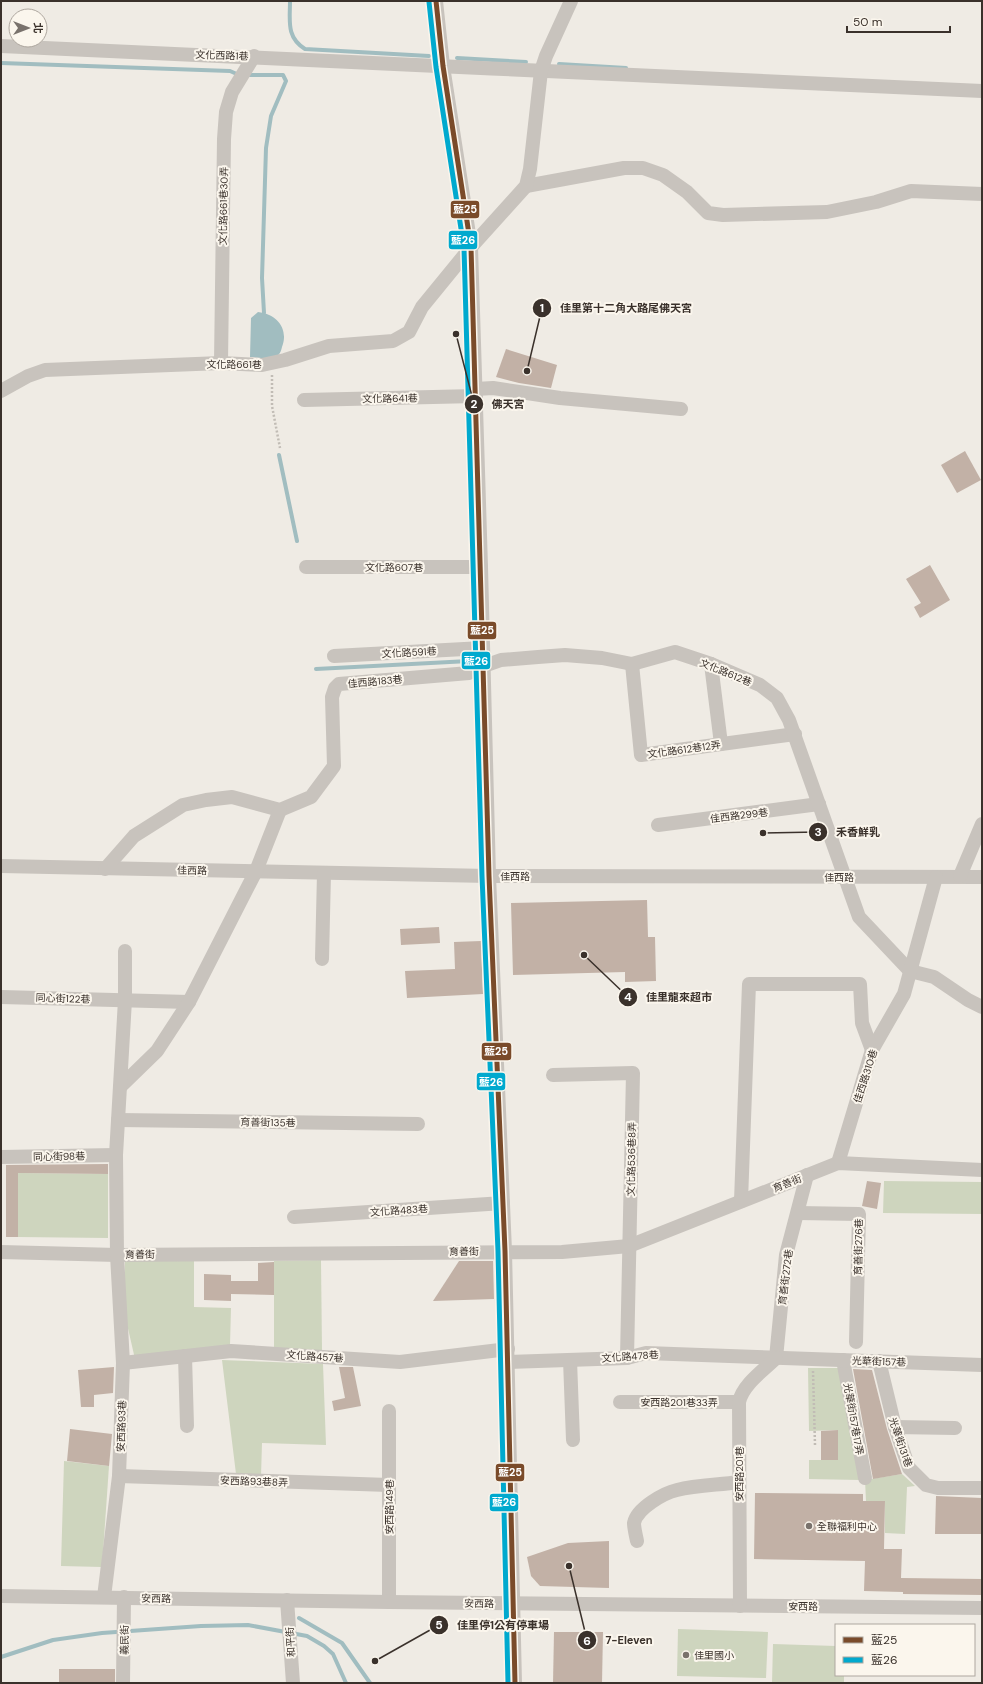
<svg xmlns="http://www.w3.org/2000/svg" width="983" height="1684" viewBox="0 0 983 1684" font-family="'DM Sans','Noto Sans TC',sans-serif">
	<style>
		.green { fill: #ced5be }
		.water { fill: #a1bdc0 }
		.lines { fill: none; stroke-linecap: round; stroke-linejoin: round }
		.stream { stroke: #a1bdc0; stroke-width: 4 }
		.building { fill: #c2b1a6 }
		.path { stroke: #c1bcb5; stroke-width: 2.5; stroke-dasharray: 2 2; stroke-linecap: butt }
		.minor { stroke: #c8c3bd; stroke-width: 14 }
		.bus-1-casing { stroke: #fbf6ed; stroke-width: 8 }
		.bus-2-casing { stroke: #fbf6ed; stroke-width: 8 }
		.bus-1 { stroke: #7a4b2a; stroke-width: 5 }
		.bus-2 { stroke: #00a9ce; stroke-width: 5 }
		.poi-dot { fill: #79726c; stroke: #fbf6ed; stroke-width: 1.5 }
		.labels { text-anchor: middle; stroke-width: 4; stroke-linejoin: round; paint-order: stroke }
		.street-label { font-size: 10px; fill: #3a312b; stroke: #fbf6ed }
		.poi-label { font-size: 10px; fill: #3a312b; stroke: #fbf6ed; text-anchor: start }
		.leader { fill: none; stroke: #3a312b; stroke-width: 1.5 }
		.callout-dot { fill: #3a312b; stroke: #fbf6ed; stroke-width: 1.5 }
		.mark-label { font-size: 12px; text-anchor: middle; font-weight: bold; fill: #fff }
		.callout-label { font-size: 11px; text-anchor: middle; font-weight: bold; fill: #3a312b; stroke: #fbf6ed; stroke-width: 4; stroke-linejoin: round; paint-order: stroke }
		.line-badge { stroke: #fbf6ed; stroke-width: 1.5 }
		.badge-label { font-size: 11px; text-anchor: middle; font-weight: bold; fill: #fff }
	</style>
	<rect width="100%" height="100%" fill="#efebe4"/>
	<!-- green -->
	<g class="green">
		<path d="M18 1173 108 1174V1238L18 1237Z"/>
		<path d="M884 1181 982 1182V1214L883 1213Z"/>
		<path d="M321 1260 322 1351 274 1348V1261Z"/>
		<path d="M125 1261H194V1307L231 1308 230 1345 135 1359 124 1311Z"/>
		<path d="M222 1360 323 1364 326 1445 262 1443 261 1476 236 1474Z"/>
		<path d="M808 1368H841L860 1480 809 1479V1460H838V1430L809 1431Z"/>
		<path d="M64 1461 109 1466 102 1567 61 1566Z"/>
		<path d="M902 1474 915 1486 907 1487 905 1534 885 1533V1501H866L865 1480Z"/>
		<path d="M678 1629 768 1632 766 1678 677 1676Z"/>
		<path d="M773 1644 836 1646V1675H844V1683H772Z"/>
	</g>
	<!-- water -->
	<path class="water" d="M258 312C277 314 289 329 282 347 281 351 280 355 275 357 269 360 258 357 250 357L251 318Z"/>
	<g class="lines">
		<!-- stream -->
		<g class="stream">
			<path d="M290 1C290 21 286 37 305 49L429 56"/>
			<path d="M457 58 526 62"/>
			<path d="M1 63 230 71 239 75"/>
			<path d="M559 64 626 68"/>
			<path d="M246 75H283L286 81 271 116 266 148 262 278 264 313"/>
			<path d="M279 455 297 541"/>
			<path d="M316 669 469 661"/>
			<path d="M299 1618 342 1643 370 1683"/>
			<path d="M1 1657 53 1640 102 1633 201 1626 248 1625 307 1636 324 1646 333 1654 346 1683"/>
		</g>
	</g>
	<!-- building -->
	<g class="building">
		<path d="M506 349 557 365 551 388 519 383 496 377Z"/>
		<path d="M965 451 981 480 957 493 941 465Z"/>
		<path d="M930 565 950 600 920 618 914 607 921 603 906 579Z"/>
		<path d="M647 900 648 937H655L656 981 625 982V972L513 975 511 903Z"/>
		<path d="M439 927 440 943 401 945 400 929Z"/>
		<path d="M481 941 483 994 407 998 405 971 455 969 454 942Z"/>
		<path d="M108 1164V1174L18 1173V1237H6V1165Z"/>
		<path d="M867 1181 881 1183 877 1209 862 1206Z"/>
		<path d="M459 1261H493L494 1299 433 1301Z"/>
		<path d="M274 1262V1295L231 1294V1301L204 1300V1274L231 1275V1281H258V1263Z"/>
		<path d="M114 1367 113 1393 94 1395V1407H81L78 1370Z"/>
		<path d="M339 1367H353L361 1406 334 1411 332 1401 345 1398Z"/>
		<path d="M853 1369 872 1370 887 1429 902 1474 873 1479Z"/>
		<path d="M70 1429 112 1434 109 1466 67 1461Z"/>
		<path d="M838 1430V1460H821V1431Z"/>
		<path d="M755 1493 863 1494V1501H885L884 1549H902L901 1578 982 1579V1595L903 1594V1592L864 1591 865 1561 754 1559Z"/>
		<path d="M936 1496 982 1498V1534H935Z"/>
		<path d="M609 1541V1588L540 1586 531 1576 527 1557 568 1543Z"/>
		<path d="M554 1632H603L602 1683H553Z"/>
		<rect x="59" y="1669" width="56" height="14"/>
	</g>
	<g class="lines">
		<!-- path -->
		<g class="path">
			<path d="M272 375V406L280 448"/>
			<path d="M813 1371 815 1445"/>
		</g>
		<!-- minor -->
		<g class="minor">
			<path d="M436 1 443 66 471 247 481 567 489 876 505 1251 515 1683"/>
			<path d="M1 46C328 59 655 78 982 91"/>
			<path d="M526 186 624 168H643L663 175 687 192 708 213 723 215 827 212 876 202 911 191 982 194"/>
			<path d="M221 363 224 139 226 112 232 92 254 56"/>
			<path d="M476 389 493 388 560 398 681 409"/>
			<path d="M1 391 28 376 45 370 221 363 262 365 285 360 329 346 393 341 409 332 422 307 471 247 526 186 530 169 541 71 546 56 571 1"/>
			<path d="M304 400 476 396"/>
			<path d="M306 567H481"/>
			<path d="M334 656 483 648"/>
			<path d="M632 664 641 755 795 734"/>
			<path d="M711 664 721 744"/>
			<path d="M658 825 819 804"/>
			<path d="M1 866 489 876 982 877"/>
			<path d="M105 869 134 836 183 805 206 800 232 797 280 810 311 797 334 766 332 697 335 688 339 684 469 673 484 666 501 660 538 657 565 655 602 658 632 664 675 652 711 664 760 685 777 698 789 720 859 917 910 971 934 977 968 1000 982 1007"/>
			<path d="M960 876 982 824"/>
			<path d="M322 959 324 873"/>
			<path d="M1 997 189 1002"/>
			<path d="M553 1075 633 1073 627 1358"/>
			<path d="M120 1087 157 1051 189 1002 256 871 280 810"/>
			<path d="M118 1120 418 1124"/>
			<path d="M1 1157 116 1155"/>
			<path d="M838 1163 872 1050 904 994 936 877"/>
			<path d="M741 1201 749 984H860L862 1023 872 1050"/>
			<path d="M798 1213 859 1214 856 1342"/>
			<path d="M294 1217 503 1203"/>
			<path d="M1 1252 117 1255 562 1252 629 1246 838 1163 982 1170"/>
			<path d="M185 1356 187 1426"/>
			<path d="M776 1358 786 1255 807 1175"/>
			<path d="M570 1360 573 1440"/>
			<path d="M843 1360 865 1478"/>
			<path d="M879 1361 895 1427 909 1468 926 1485 938 1488H982"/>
			<path d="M508 1362 627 1358 646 1353 982 1365"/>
			<path d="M123 1363 231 1351 400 1362 508 1349"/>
			<path d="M620 1402H739"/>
			<path d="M389 1411V1602"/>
			<path d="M895 1427 955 1428"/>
			<path d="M119 1476 389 1485"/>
			<path d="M637 1541C636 1536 634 1528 634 1523 637 1508 664 1493 677 1490 697 1485 719 1485 739 1482"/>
			<path d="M1 1596 389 1602 982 1608"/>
			<path d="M104 1597 119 1476 123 1363 117 1255 116 1155 125 1000V951"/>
			<path d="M287 1600 293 1683"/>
			<path d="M740 1606 739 1402C743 1384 764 1370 776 1358"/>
			<path d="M123 1683 124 1597"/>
		</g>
		<!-- bus-1 casing -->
		<g class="bus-1-casing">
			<path id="bus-1" d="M436 1 443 66 471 247 489 876 505 1251 515 1683"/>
		</g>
		<!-- bus-2 casing -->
		<g class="bus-2-casing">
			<path id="bus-2" d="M429 2 436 67 464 248 482 876 498 1251 508 1683"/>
		</g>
		<!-- bus-1 -->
		<use href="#bus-1" class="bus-1"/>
		<!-- bus-2 -->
		<use href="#bus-2" class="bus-2"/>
	</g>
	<!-- markers -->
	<g class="poi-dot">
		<circle cx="809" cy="1526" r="4"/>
		<circle cx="686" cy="1655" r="4"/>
	</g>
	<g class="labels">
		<!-- street labels -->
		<g class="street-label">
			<text transform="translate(222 55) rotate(2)" y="4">文化西路1巷</text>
			<text transform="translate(223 206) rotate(-89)" y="4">文化路661巷30弄</text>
			<text x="234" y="368">文化路661巷</text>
			<text transform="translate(390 398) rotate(-1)" y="4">文化路641巷</text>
			<text x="394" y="571">文化路607巷</text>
			<text transform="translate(409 652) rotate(-3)" y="4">文化路591巷</text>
			<text transform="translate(726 672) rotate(22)" y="4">文化路612巷</text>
			<text transform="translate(375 681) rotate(-5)" y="4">佳西路183巷</text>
			<text transform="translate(684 749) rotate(-8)" y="4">文化路612巷12弄</text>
			<text transform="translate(739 815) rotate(-7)" y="4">佳西路299巷</text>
			<text transform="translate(192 870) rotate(1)" y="4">佳西路</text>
			<text x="515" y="880">佳西路</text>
			<text x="839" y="881">佳西路</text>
			<text transform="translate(63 998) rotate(2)" y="4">同心街122巷</text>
			<text transform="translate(865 1076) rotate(-72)" y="4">佳西路310巷</text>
			<text transform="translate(268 1122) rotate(1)" y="4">育善街135巷</text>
			<text transform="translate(59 1156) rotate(-1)" y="4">同心街98巷</text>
			<text transform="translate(631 1159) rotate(-89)" y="4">文化路536巷8弄</text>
			<text transform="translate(787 1183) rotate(-22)" y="4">育善街</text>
			<text transform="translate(399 1210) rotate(-4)" y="4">文化路483巷</text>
			<text transform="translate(858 1247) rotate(-89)" y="4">育善街276巷</text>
			<text transform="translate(464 1251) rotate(-1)" y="4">育善街</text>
			<text transform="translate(140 1254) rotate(-1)" y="4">育善街</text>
			<text transform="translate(785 1277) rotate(-83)" y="4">育善街272巷</text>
			<text transform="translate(315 1356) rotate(4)" y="4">文化路457巷</text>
			<text transform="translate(630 1356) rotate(-4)" y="4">文化路478巷</text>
			<text transform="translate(879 1361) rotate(2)" y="4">光華街157巷</text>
			<text x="679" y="1406">安西路201巷33弄</text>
			<text transform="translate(854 1419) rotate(80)" y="4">光華街157巷17弄</text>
			<text transform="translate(121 1426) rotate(-88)" y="4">安西路93巷</text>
			<text transform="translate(901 1442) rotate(71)" y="4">光華街131巷</text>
			<text transform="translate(739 1474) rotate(-90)" y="4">安西路201巷</text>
			<text transform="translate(254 1481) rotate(2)" y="4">安西路93巷8弄</text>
			<text transform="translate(389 1507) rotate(-90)" y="4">安西路149巷</text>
			<text transform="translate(156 1598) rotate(1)" y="4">安西路</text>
			<text transform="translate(479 1603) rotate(1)" y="4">安西路</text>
			<text x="803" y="1610">安西路</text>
			<text transform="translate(124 1640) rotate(-89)" y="4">義民街</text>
			<text transform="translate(290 1642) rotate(-94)" y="4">和平街</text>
		</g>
		<!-- poi labels -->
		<g class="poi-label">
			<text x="817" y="1530">全聯福利中心</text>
			<text x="694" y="1659">佳里國小</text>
		</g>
	</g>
	<!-- callouts -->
	<path class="leader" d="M527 371L542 308M456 334L474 404M763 833L818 832M584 955L628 997M375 1661L439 1625M569 1566L587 1640"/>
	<g class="callout-dot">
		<circle cx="527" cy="371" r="4"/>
		<circle cx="456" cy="334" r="4"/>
		<circle cx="763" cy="833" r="4"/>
		<circle cx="584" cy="955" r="4"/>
		<circle cx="375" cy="1661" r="4"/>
		<circle cx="569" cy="1566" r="4"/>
		<circle cx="542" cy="308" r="10"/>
		<circle cx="474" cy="404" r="10"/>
		<circle cx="818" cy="832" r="10"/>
		<circle cx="628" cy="997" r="10"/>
		<circle cx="439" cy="1625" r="10"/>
		<circle cx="587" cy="1640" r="10"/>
	</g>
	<g class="mark-label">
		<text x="542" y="312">1</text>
		<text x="474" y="408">2</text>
		<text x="818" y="836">3</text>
		<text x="628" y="1001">4</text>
		<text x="439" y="1629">5</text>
		<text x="587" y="1645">6</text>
	</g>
	<g class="callout-label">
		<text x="626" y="312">佳里第十二角大路尾佛天宮</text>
		<text x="508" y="408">佛天宮</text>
		<text x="858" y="836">禾香鮮乳</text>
		<text x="679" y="1001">佳里龍來超市</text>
		<text x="503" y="1629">佳里停1公有停車場</text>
		<text x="629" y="1644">7-Eleven</text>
	</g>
	<g class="line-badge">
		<rect x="450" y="200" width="30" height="19" rx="4" fill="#7a4b2a"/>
		<rect x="448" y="230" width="30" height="20" rx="4" fill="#00a9ce"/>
		<rect x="467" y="621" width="30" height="19" rx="4" fill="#7a4b2a"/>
		<rect x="461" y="651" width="30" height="19" rx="4" fill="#00a9ce"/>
		<rect x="481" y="1042" width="31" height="19" rx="4" fill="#7a4b2a"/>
		<rect x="476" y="1072" width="30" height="19" rx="4" fill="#00a9ce"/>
		<rect x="495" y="1463" width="30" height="19" rx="4" fill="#7a4b2a"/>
		<rect x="489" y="1493" width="30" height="19" rx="4" fill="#00a9ce"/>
	</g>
	<g class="badge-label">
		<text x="465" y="213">藍25</text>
		<text x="463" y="244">藍26</text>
		<text x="482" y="634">藍25</text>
		<text x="476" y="665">藍26</text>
		<text x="496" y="1055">藍25</text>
		<text x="491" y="1086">藍26</text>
		<text x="510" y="1476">藍25</text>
		<text x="504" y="1506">藍26</text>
	</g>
	<!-- border -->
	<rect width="983" height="1684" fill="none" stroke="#3a312b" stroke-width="4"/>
	<!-- legend -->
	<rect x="835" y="1624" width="140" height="52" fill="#fbf6ed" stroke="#aea79f"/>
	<rect x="843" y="1637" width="20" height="6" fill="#7a4b2a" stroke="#aea79f"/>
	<text x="871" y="1644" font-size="12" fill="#3a312b">藍25</text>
	<rect x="843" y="1657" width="20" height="6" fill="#00a9ce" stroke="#aea79f"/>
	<text x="871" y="1664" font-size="12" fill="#3a312b">藍26</text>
	<!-- north arrow -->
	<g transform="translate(28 28) rotate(90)"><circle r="19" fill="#fbf6ed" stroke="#aea79f"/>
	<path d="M0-3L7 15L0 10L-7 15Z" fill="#79726c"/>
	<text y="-6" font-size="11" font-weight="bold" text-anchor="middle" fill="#3a312b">北</text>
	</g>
	<!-- scale -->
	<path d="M847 26v6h103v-6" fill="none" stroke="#3a312b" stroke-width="2"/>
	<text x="853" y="26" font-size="12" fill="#3a312b" stroke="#fbf6ed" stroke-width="3" paint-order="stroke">50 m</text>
</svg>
